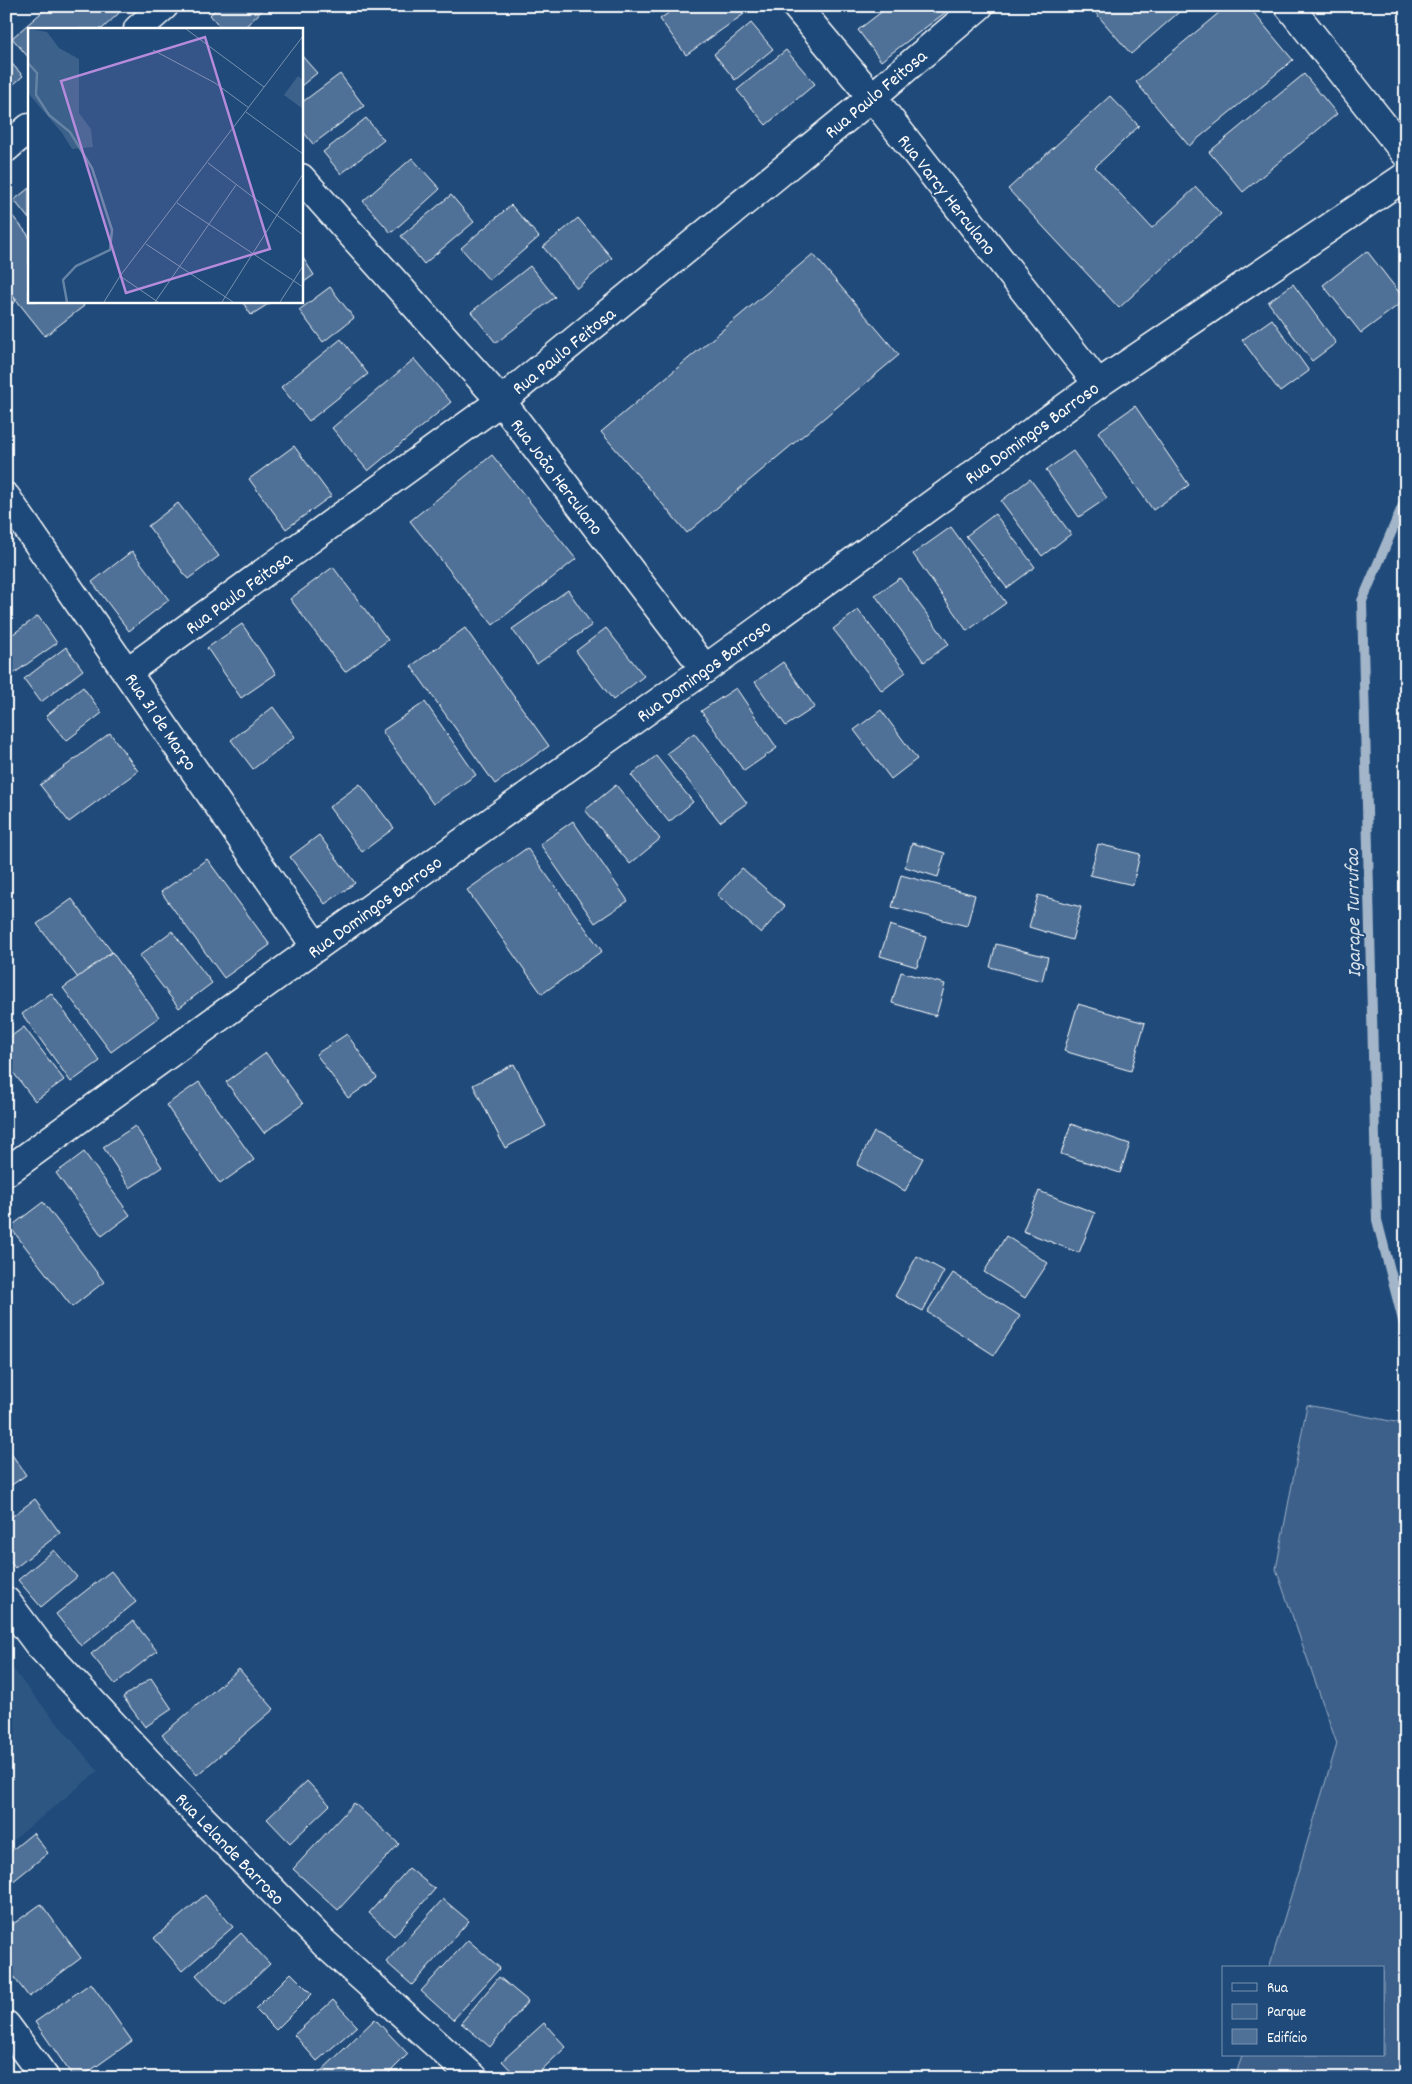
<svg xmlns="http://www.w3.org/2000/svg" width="1412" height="2084" viewBox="0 0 1412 2084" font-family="Dekko,sans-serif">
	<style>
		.built { fill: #2e5683 }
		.green { fill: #3c618b; stroke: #9eb0c5 }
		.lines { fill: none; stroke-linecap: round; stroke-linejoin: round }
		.stream { stroke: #a3b5c8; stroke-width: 10 }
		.building { fill: #507197; stroke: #fff }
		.minor-casing { stroke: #fff; stroke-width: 31 }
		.minor { stroke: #1f4a7a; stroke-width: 28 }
		.labels { text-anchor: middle; stroke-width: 4; stroke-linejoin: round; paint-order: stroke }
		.street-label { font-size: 19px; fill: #fff; stroke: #1f4a7a }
		.water-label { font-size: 20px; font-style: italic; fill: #d8e0e8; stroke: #1f4a7a }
		.inset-river { fill: none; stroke: #6583a4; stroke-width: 2.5 }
		.inset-road { fill: none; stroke: #7992af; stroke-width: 1 }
		.view { fill: #b68bdc; fill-opacity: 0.15; stroke: #b68bdc; stroke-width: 2.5 }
		.inset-edge { fill: none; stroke: #fff; stroke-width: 2.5 }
	</style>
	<rect width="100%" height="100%" fill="#1f4a7a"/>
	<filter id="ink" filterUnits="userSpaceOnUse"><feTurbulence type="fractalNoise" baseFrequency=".02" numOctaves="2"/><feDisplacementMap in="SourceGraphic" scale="10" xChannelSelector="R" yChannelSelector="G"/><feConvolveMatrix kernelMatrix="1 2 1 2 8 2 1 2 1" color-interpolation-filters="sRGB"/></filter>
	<g filter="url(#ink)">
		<!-- built -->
		<path class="built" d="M6 1659 25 1685 98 1771 6 1846Z"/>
		<!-- green -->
		<path class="green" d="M1307 1405 1406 1424V2078H1235L1242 2055H1383V1968H1269L1337 1744 1276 1569Z"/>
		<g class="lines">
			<!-- stream -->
			<path class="stream" d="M1406 498 1362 601 1377 1220 1406 1332"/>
		</g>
		<!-- building -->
		<g class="building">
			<path d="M49 6H113L119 13 102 29H29V58L12 38Z"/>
			<path d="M219 6H267L243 29H222L210 15Z"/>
			<path d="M648 6H662L653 13Z"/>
			<path d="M678 6H738L744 14 686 55 660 19Z"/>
			<path d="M889 6H954L881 61 858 30Z"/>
			<path d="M1099 6H1186L1131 54 1094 11Z"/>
			<path d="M1227 6H1248L1293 60 1189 146 1136 82Z"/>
			<path d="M751 23 773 49 735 80 714 54Z"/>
			<path d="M786 50 815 84 766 125 737 90Z"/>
			<path d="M301 55 317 73 301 86Z"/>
			<path d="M6 57 23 76 6 91Z"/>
			<path d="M340 74 364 106 313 144 301 129V103Z"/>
			<path d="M1304 74 1337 114 1243 192 1209 152Z"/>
			<path d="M1110 96 1139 126 1095 167 1152 228 1196 187 1221 214 1119 308 1008 189Z"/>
			<path d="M366 118 384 140 341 174 323 152Z"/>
			<path d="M412 158 440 189 391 233 363 201Z"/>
			<path d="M29 188V219L14 200Z"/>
			<path d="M451 195 474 222 424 264 401 236Z"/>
			<path d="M511 205 539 237 489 280 461 248Z"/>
			<path d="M6 208 29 236V301H80L84 306 45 336 6 287Z"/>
			<path d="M578 218 612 258 577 288 543 247Z"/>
			<path d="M1367 251 1405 300 1361 333 1323 285Z"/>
			<path d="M813 254 899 355 687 533 601 432Z"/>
			<path d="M301 255 314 275 301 284Z"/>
			<path d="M530 266 555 297 496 343 471 312Z"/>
			<path d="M1293 284 1336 343 1312 361 1268 302Z"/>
			<path d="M330 287 354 318 323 342 299 310Z"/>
			<path d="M6 289 16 301 6 309Z"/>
			<path d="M242 301H273L251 315Z"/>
			<path d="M1272 319 1309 371 1280 392 1242 340Z"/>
			<path d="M341 339 368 374 309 421 281 387Z"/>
			<path d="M414 359 451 402 368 471 332 428Z"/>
			<path d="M1135 406 1189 485 1153 510 1098 432Z"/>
			<path d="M294 446 331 496 286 529 249 479Z"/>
			<path d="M1073 451 1107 498 1079 517 1046 470Z"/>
			<path d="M492 455 576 559 493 625 410 521Z"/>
			<path d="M1030 479 1071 534 1042 556 1001 501Z"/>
			<path d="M178 503 219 556 188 579 148 526Z"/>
			<path d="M995 514 1035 567 1007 588 966 536Z"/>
			<path d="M951 527 1006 603 967 631 913 554Z"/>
			<path d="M132 551 169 600 129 631 92 582Z"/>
			<path d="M333 567 388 640 345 672 290 599Z"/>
			<path d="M900 578 949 644 924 662 875 595Z"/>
			<path d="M568 590 592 625 537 664 512 629Z"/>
			<path d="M858 610 906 672 882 691 833 629Z"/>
			<path d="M38 616 57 643 13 674 6 665V639Z"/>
			<path d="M242 624 276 674 241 698 207 648Z"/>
			<path d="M465 628 549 746 495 784 411 666Z"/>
			<path d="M606 628 644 676 613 700 576 651Z"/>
			<path d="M66 647 83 670 41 702 24 679Z"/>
			<path d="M783 662 815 707 786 726 755 682Z"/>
			<path d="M83 687 102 713 66 741 46 716Z"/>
			<path d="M736 688 777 748 744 771 701 711Z"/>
			<path d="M425 702 476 775 433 804 382 731Z"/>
			<path d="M273 707 295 737 253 769 231 740Z"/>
			<path d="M881 710 917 759 891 779 854 730Z"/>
			<path d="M110 733 138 771 69 822 40 785Z"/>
			<path d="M694 733 747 803 720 822 667 753Z"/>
			<path d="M656 756 693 802 669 822 631 775Z"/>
			<path d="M360 784 394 828 362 852 329 807Z"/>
			<path d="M616 785 660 839 630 864 585 810Z"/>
			<path d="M573 821 628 901 595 923 540 844Z"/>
			<path d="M319 835 355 883 325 904 290 857Z"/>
			<path d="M912 843 945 853 938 877 905 867Z"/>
			<path d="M1098 844 1140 854 1133 885 1090 875Z"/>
			<path d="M527 848 602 951 542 994 467 890Z"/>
			<path d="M207 859 270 945 224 978 161 892Z"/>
			<path d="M742 868 785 906 761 933 717 895Z"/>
			<path d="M901 875 975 895 967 926 892 907Z"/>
			<path d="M1038 895 1081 907 1072 940 1029 927Z"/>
			<path d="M72 899 112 952 78 978 37 924Z"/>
			<path d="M890 925 926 937 917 967 880 956Z"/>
			<path d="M172 931 212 983 179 1008 139 956Z"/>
			<path d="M996 944 1048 957 1042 981 990 967Z"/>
			<path d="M112 952 159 1017 111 1052 63 988Z"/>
			<path d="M901 972 945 984 936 1016 892 1003Z"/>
			<path d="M51 993 100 1061 71 1082 22 1014Z"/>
			<path d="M1078 1004 1145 1023 1131 1071 1064 1051Z"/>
			<path d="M24 1027 64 1080 35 1101 6 1063V1040Z"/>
			<path d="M347 1034 377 1078 348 1098 316 1054Z"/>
			<path d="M266 1053 303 1104 264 1133 226 1082Z"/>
			<path d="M514 1064 546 1126 505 1148 473 1085Z"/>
			<path d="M199 1082 254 1160 220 1184 166 1105Z"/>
			<path d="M1071 1124 1130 1144 1120 1173 1061 1154Z"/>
			<path d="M135 1126 162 1167 130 1188 103 1147Z"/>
			<path d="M874 1132 923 1158 905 1191 857 1165Z"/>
			<path d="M84 1152 130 1215 102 1236 56 1173Z"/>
			<path d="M1039 1191 1095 1213 1079 1253 1023 1231Z"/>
			<path d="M43 1202 104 1282 72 1307 10 1227Z"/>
			<path d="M1006 1236 1048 1263 1025 1298 984 1272Z"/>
			<path d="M917 1256 944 1271 923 1311 895 1296Z"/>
			<path d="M953 1273 1020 1316 994 1355 927 1312Z"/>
			<path d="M6 1446 26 1475 6 1489Z"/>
			<path d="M35 1499 60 1533 15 1568 6 1556V1521Z"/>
			<path d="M54 1550 77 1577 41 1607 18 1580Z"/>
			<path d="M111 1571 136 1602 81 1646 56 1614Z"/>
			<path d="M133 1621 157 1651 115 1684 91 1654Z"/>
			<path d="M239 1669 274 1709 197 1775 162 1735Z"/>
			<path d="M151 1678 172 1709 145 1727 123 1697Z"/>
			<path d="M307 1781 330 1805 290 1843 267 1819Z"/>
			<path d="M354 1803 399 1844 338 1910 293 1869Z"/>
			<path d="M33 1833 48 1853 6 1887V1855Z"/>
			<path d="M409 1868 435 1889 394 1936 369 1913Z"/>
			<path d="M205 1895 233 1927 182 1971 154 1938Z"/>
			<path d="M443 1899 469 1921 412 1985 386 1962Z"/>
			<path d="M41 1904 81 1958 29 1997 6 1967V1929Z"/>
			<path d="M241 1933 270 1964 225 2006 196 1975Z"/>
			<path d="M468 1940 500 1968 453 2020 421 1991Z"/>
			<path d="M291 1973 312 1994 276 2030 255 2009Z"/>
			<path d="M499 1977 528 2001 490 2047 461 2023Z"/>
			<path d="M91 1983 132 2041 80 2078H74L35 2022Z"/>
			<path d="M333 2000 357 2026 317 2061 294 2035Z"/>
			<path d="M375 2019 408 2054 384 2078H314Z"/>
			<path d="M544 2023 566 2047 533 2078H518L502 2061Z"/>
		</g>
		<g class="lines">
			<!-- minor casing -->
			<g class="minor-casing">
				<g id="minor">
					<path d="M796 6 872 97 1098 384"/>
					<path d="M1289 6 1406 154"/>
					<path d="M138 29 164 6"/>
					<path d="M6 148 29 128"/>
					<path d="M301 178 501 401 705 669"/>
					<path d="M6 497 316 947"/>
					<path d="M128 671 501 401 872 97 979 6"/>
					<path d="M6 1172 316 947 705 669 1098 384 1406 176"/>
					<path d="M6 1601 39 1645 174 1790 324 1943 474 2078"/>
					<path d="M6 2025 45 2078"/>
				</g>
			</g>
			<!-- minor -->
			<use href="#minor" class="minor"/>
		</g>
	</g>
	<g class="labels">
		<!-- street labels -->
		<g class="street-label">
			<text transform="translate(875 93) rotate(-40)" y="7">Rua Paulo Feitosa</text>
			<text transform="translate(948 194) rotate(52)" y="7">Rua Varcy Herculano</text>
			<text transform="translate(563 350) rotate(-39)" y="7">Rua Paulo Feitosa</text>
			<text transform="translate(1031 432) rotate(-36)" y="7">Rua Domingos Barroso</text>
			<text transform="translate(558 476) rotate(53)" y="7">Rua João Herculano</text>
			<text transform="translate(238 592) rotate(-36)" y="7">Rua Paulo Feitosa</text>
			<text transform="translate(703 670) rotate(-36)" y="7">Rua Domingos Barroso</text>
			<text transform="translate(162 721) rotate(56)" y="7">Rua 31 de Março</text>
			<text transform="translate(374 906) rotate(-36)" y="7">Rua Domingos Barroso</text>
			<text transform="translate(231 1848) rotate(46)" y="7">Rua Lelande Barroso</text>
		</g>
		<!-- water labels -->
		<g class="water-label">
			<text transform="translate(1352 913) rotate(-91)" y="7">Igarape Turrufao</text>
		</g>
	</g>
	<!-- overview -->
	<g transform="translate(28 28)">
		<rect width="275" height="275" fill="#1f4a7a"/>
		<path d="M0 1 19 4 31 20 51 31V85L63 101 65 119 44 121 34 105 0 65ZM270 48 275 52V81L256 67Z" fill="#3c618b"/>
		<path class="inset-river" d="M0 35 9 45 8 67 21 87 42 104 64 140 84 202 82 222 48 238 35 252 39 274"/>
		<path class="inset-road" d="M158 1 236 59M125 22 187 55 221 80M218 84 275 126M180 135 275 207M149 175 275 259M118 216 205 274M92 248 130 274M76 274 92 248 275 8M127 274 208 157M194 274 275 146M252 274 275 238"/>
		<path class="view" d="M177 9 242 221 98 265 33 53Z"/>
		<rect width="275" height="275" class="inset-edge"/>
	</g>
	<!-- margin -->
	<rect width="1412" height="2084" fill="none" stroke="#1f4a7a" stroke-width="25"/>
	<rect x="12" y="12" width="1387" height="2059" fill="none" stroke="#fff" stroke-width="2" filter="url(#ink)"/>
	<!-- legend -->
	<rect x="1222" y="1966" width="162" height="90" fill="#1f4a7a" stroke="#7992af"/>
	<rect x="1232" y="1983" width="25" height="8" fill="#1f4a7a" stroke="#7992af"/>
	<text x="1267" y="1992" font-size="15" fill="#ffffff">Rua</text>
	<rect x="1232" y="2004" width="25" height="15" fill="#3c618b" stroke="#7992af"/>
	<text x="1267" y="2016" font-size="15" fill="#ffffff">Parque</text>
	<rect x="1232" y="2029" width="25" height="15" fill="#507197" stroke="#7992af"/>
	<text x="1267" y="2042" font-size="15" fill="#ffffff">Edifício</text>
</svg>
